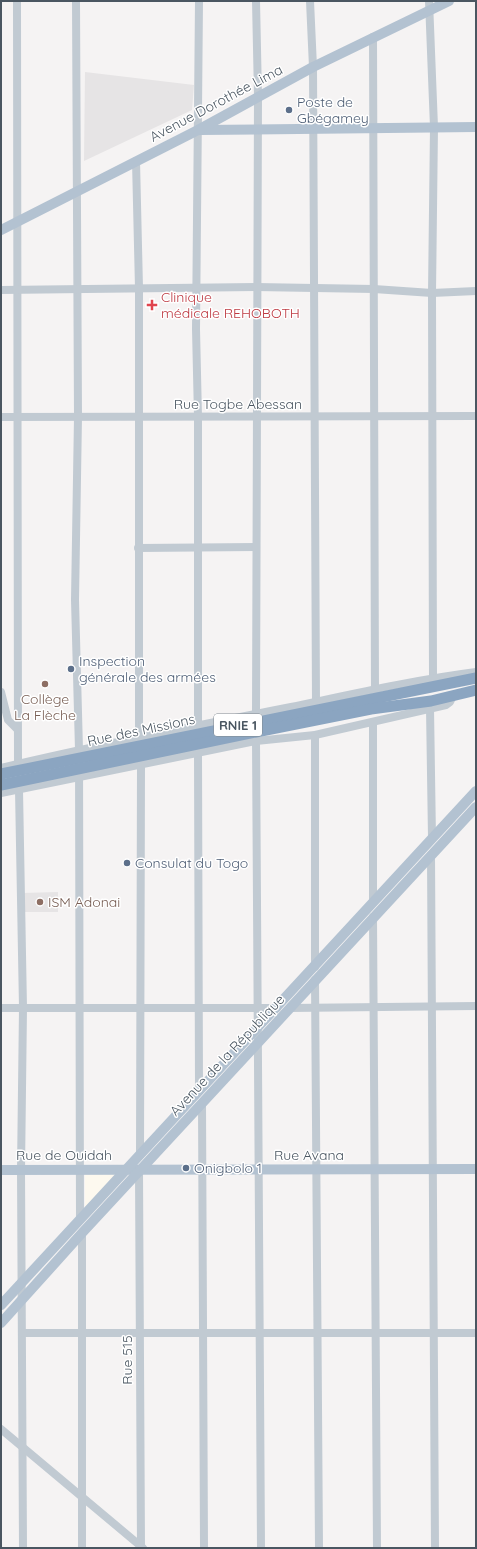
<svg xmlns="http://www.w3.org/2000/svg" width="477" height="1549" viewBox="0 0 477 1549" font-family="Quicksand,sans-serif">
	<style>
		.commercial { fill: #fdf9ef }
		.education { fill: #e6e4e5 }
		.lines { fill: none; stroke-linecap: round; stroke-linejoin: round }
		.minor { stroke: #c1cad2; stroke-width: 8 }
		.major { stroke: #b3c2d1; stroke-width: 10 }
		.highway { stroke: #8ba5c1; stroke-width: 11 }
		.service-dot { fill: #5c6f8a; stroke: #fff; stroke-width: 1.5 }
		.health-dot { fill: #e0444e; stroke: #fff; stroke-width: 1.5 }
		.education-dot { fill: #8d6e63; stroke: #fff; stroke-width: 1.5 }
		.labels { text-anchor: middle; stroke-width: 3; stroke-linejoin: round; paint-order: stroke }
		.shield { fill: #fff; stroke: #808990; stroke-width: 1 }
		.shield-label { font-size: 13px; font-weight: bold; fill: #4a5661 }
		.service-label { font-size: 14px; fill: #4e5e75; stroke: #fff; text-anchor: start }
		.street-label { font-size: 14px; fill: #4a5661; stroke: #fff }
		.health-label { font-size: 14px; fill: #be3a42; stroke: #fff; text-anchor: start }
		.education-label { font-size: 14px; fill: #785e54; stroke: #fff }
	</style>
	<rect width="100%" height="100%" fill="#f5f3f3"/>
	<!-- commercial -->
	<path class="commercial" d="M116 1173 85 1208V1174Z"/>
	<!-- education -->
	<g class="education">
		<path d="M85 72 194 85 192 110 84 161Z"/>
		<path d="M58 892V912H22V893Z"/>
	</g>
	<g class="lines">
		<!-- minor -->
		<g class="minor">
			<path d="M17 1 18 764"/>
			<path d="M76 1 78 417 75 600 79 750 80 1218"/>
			<path d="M310 1 313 67 316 702"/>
			<path d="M429 1 434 127 432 293 433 678"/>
			<path d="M373 37 375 690"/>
			<path d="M136 161 139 288V739"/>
			<path d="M1 290 256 287 374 289 432 293 476 291"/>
			<path d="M1 417 476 416"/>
			<path d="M138 548 256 547"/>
			<path d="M1 692 8 720 17 729"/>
			<path d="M430 708 432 838"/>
			<path d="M256 714 258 96 256 1"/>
			<path d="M373 722V900"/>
			<path d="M198 726V417L196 329 199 1"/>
			<path d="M256 741 261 1548"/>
			<path d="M198 753 199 1089"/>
			<path d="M1 768C97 745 194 726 291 707 353 694 414 680 476 672"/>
			<path d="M19 790 23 1008 21 1170 23 1548"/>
			<path d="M1 793 256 741 315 735 446 705 450 702 453 696"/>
			<path d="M431 855 435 1548"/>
			<path d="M373 917 377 1548"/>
			<path d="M315 967V735"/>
			<path d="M315 980 319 1548"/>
			<path d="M1 1008H277"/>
			<path d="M290 1008 476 1006"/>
			<path d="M202 1103 204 1548"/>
			<path d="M140 1155 141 765"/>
			<path d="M139 1172 141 1548"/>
			<path d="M82 1233V1548"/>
			<path d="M22 1333H476"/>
			<path d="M1 1429 143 1548"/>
		</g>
		<!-- major -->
		<g class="major">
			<path d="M200 130 476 127"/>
			<path d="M1 230 198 130 313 67 449 1"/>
			<path d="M1 1170 476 1169"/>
			<path d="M1 1305 476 791"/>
			<path d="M1 1323 82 1233 476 807"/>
		</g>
		<!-- highway -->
		<g class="highway">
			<path d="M1 774 476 678"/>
			<path d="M1 785 256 732 371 709 431 701 476 690"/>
		</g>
	</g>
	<!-- markers -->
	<g class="service-dot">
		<circle cx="289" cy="110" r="4"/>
		<circle cx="71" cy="669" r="4"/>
		<circle cx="127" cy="863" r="4"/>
		<circle cx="186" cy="1168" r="4"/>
	</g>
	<path class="health-dot" d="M150 299h4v4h4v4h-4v4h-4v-4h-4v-4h4z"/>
	<g class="education-dot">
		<circle cx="45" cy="684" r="4"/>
		<circle cx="40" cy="902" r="4"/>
	</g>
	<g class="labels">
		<!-- shield labels -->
		<rect class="shield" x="214" y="714" width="48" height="22" rx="3"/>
		<g class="shield-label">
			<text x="238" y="730">RNIE 1</text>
		</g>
		<!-- service labels -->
		<g class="service-label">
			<text x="297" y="107">Poste de<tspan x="297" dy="16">Gbégamey</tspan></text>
			<text x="79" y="666">Inspection<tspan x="79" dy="16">générale des armées</tspan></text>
			<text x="135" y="868">Consulat du Togo</text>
			<text x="194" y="1173">Onigbolo 1</text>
		</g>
		<!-- street labels -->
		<g class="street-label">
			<text transform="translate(216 103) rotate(-28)" y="5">Avenue Dorothée Lima</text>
			<text x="238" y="409">Rue Togbe Abessan</text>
			<text transform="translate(141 730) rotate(-12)" y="5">Rue des Missions</text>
			<text transform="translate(227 1055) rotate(-47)" y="5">Avenue de la République</text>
			<text x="64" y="1160">Rue de Ouidah</text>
			<text x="309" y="1160">Rue Avana</text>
			<text transform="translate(127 1360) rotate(-90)" y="5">Rue 515</text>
		</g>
		<!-- health labels -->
		<g class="health-label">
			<text x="161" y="302">Clinique<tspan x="161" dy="16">médicale REHOBOTH</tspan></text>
		</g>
		<!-- education labels -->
		<g class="education-label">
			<text x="45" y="704">Collège<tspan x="45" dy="16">La Flèche</tspan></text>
			<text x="48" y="907" text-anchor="start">ISM Adonai</text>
		</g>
	</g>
	<!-- border -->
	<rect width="477" height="1549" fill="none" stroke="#4a5661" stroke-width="4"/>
</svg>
